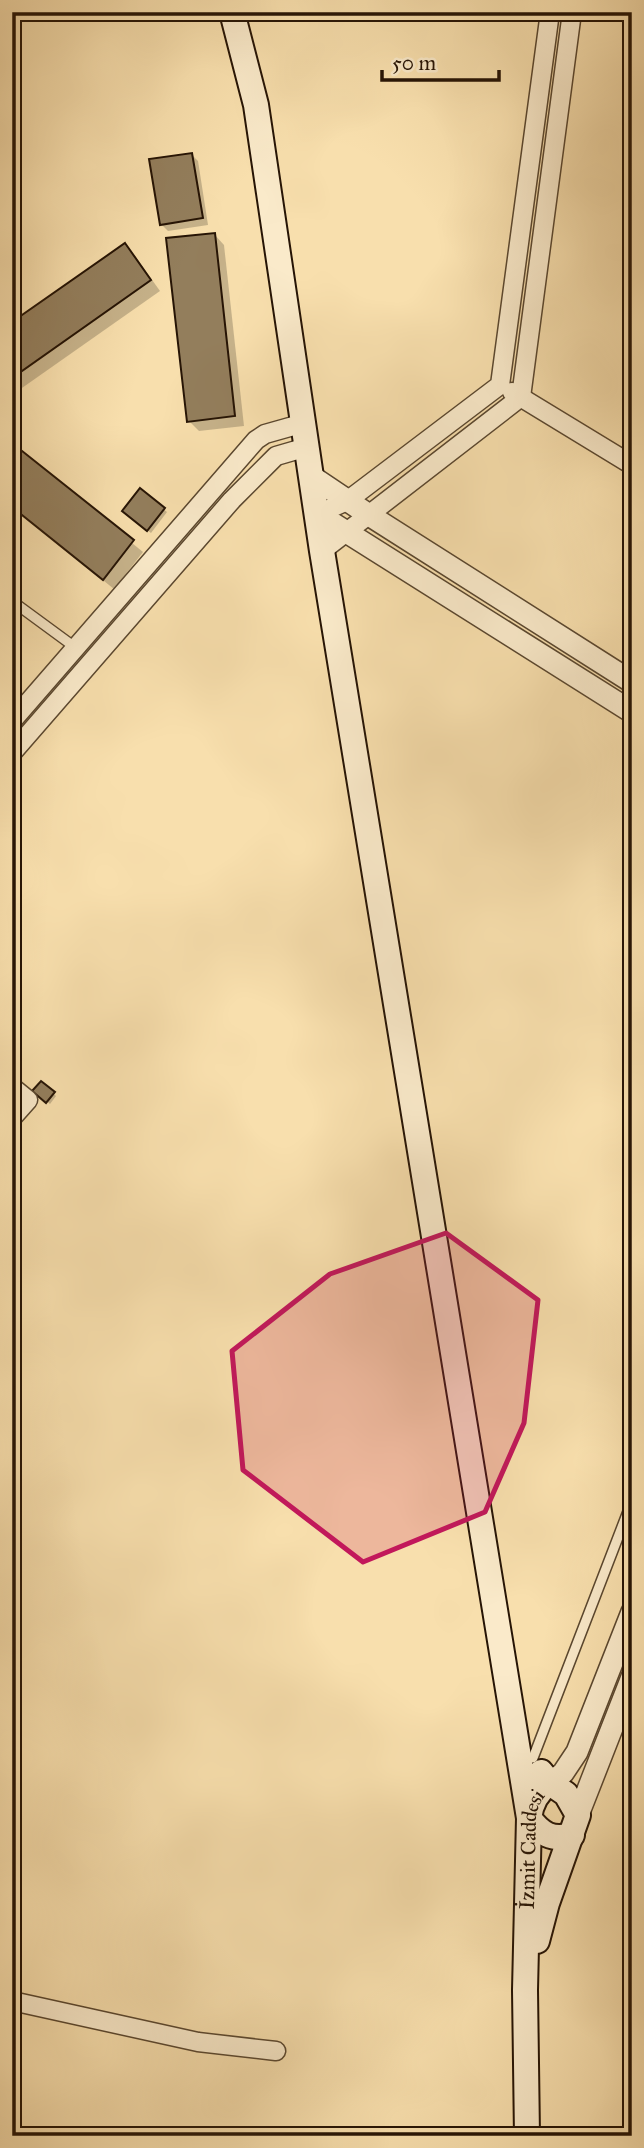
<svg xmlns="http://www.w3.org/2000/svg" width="644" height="2148" viewBox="0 0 644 2148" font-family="'IM FELL Great Primer',serif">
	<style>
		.shadow { fill: #0003 }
		.building { fill: #937e5c; stroke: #261405; stroke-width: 2 }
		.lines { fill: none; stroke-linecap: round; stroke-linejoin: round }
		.service-casing { stroke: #5a472f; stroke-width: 12 }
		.minor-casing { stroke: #5a472f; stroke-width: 21 }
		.tertiary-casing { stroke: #5a472f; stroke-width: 24 }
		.secondary-casing { stroke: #261405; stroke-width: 28 }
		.service { stroke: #faeaca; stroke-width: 9 }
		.minor { stroke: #faeaca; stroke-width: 18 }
		.tertiary { stroke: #faeaca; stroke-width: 21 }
		.secondary { stroke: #faeaca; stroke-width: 24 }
		.marked { fill: #c2185b; fill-opacity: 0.2; stroke: #c2185b; stroke-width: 5; stroke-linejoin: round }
		.labels { text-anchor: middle; stroke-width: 7; stroke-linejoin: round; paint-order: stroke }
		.street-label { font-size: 21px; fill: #261405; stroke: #faeaca }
	</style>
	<rect width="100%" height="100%" fill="#f8dfad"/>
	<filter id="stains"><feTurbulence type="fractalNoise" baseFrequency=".00286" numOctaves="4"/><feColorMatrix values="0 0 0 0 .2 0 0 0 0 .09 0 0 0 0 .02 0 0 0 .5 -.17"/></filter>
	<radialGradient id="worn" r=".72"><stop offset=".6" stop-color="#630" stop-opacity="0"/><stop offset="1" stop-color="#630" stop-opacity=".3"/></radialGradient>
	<!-- shadow -->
	<g class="shadow">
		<path d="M192 155 198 161 208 225 168 231 161 224Z"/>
		<path d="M214 234 224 245 244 426 199 431 189 421Z"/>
		<path d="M125 246 135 256 160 291 12 395V325Z"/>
		<path d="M12 445 143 552 114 589 12 507Z"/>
		<path d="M140 491 167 512 151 533 127 514Z"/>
		<path d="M41 1083 56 1096 50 1104 35 1091Z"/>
	</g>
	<!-- building -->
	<g class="building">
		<path d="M192 153 203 218 160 225 149 159Z"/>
		<path d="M215 233 235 416 187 422 166 238Z"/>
		<path d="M125 243 151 280 12 378V322Z"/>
		<path d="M12 443 134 540 103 580 12 507Z"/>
		<path d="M140 488 165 508 147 531 122 511Z"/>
		<path d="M41 1081 55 1092 46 1103 32 1091Z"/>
	</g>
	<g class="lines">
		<!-- service casing -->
		<g class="service-casing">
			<g id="service">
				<path d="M12 601 76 648"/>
				<path d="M533 1758 632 1501"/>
			</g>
		</g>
		<!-- minor casing -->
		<g class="minor-casing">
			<g id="minor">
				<path d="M512 392 632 465"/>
				<path d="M318 514 347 501 500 385 550 12"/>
				<path d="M322 551 521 397 572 12"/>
				<path d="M12 721 256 440 265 434 304 423"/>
				<path d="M12 753 232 500 276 456 307 447"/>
				<path d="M12 1087 28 1100 12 1118"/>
				<path d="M12 2001 198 2042 276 2051"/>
			</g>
		</g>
		<!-- tertiary casing -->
		<g class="tertiary-casing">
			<g id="tertiary">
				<path d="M311 476 369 515 632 682"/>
				<path d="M318 514 632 712"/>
				<path d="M550 1783 563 1773 577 1752 632 1612"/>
				<path d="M578 1815 632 1677"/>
			</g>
		</g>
		<!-- secondary casing -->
		<g class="secondary-casing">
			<g id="secondary">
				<path d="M232 12 256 105 322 551 529 1818C541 1834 552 1841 572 1835"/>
				<path d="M537 1941 547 1903 578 1815 566 1794 550 1783 541 1772"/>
				<path id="s1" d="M527 2136 525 1990 529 1818C531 1803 537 1791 550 1783"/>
			</g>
		</g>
		<!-- service -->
		<use href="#service" class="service"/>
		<!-- minor -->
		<use href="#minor" class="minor"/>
		<!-- tertiary -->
		<use href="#tertiary" class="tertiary"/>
		<!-- secondary -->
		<use href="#secondary" class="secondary"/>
	</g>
	<!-- marked area -->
	<path class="marked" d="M446 1233 538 1300 524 1423 485 1512 363 1562 243 1470 232 1351 330 1274Z"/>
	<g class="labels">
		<!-- street labels -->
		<g class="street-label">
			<text dy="7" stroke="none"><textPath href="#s1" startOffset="287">İzmit Caddesi</textPath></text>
		</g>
	</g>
	<!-- margin -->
	<rect width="644" height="2148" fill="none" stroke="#f8dfad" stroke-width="42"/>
	<rect x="14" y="14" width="616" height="2120" fill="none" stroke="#261405" stroke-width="3.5"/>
	<rect x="21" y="21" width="602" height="2106" fill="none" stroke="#261405" stroke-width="2"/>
	<!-- scale -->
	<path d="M382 70v10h117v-10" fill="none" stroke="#261405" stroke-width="3.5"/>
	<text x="392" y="70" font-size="21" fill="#261405" stroke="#faeaca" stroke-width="5" paint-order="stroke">50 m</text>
	<rect width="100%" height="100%" filter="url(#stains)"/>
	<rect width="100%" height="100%" fill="url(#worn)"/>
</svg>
